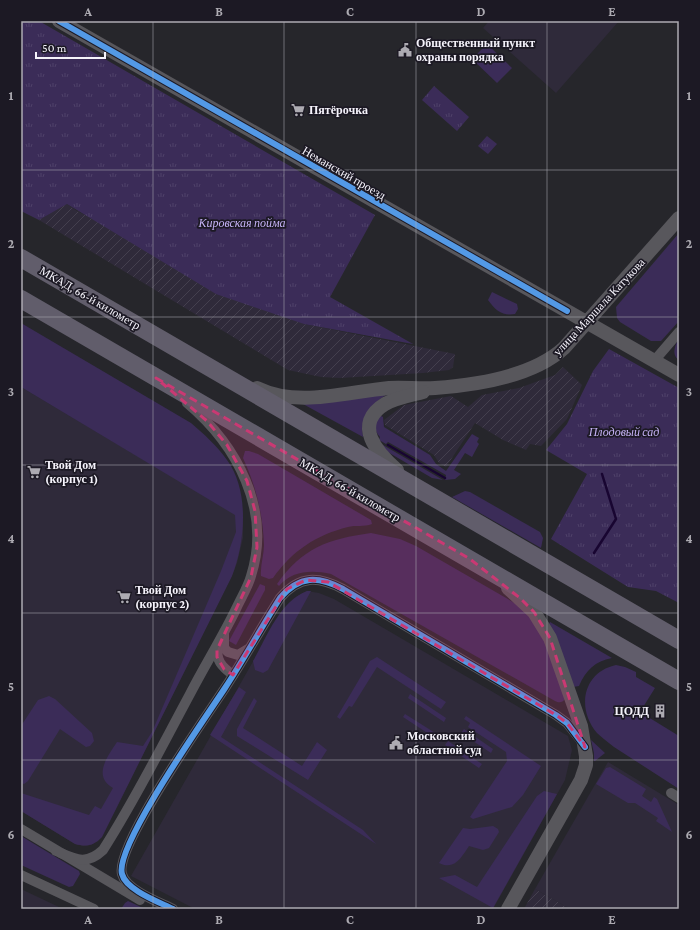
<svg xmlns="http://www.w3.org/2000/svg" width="700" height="930" viewBox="0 0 700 930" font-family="'Crimson Pro',serif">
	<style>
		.built { fill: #2f2a3a }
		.industrial { fill: url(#industrial-furrows) }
		.green { fill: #3b2c58 }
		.park { fill: url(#park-tufts) }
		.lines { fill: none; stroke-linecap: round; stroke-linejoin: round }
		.stream { stroke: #180531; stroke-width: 2.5 }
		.street { stroke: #58575c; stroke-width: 10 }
		.secondary { stroke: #58575c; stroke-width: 14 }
		.highway { stroke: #615d6b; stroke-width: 18 }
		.cycleway-casing { stroke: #1c1924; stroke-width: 8 }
		.cycleway { stroke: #5399e6; stroke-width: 6 }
		.marked { fill: #ca3973; fill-opacity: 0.2; stroke: #ca3973; stroke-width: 3; stroke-dasharray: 8 5; stroke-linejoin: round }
		.grid { fill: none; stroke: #adabb2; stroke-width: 1; stroke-opacity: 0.55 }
		.labels { text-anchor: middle; stroke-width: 3.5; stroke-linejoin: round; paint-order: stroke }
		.poi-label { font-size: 12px; font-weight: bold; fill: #f5f3fb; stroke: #1c1924; text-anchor: start }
		.street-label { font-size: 12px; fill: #f5f3fb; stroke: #1c1924 }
		.park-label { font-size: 12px; font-style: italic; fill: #c5b2f6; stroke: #1c1924 }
		.neatline { fill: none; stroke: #adabb2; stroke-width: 1.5 }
		.grid-label { font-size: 13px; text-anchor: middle; font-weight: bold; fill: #adabb2 }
	</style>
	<defs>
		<pattern id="industrial-furrows" width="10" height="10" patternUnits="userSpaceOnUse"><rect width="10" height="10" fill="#2f2a3a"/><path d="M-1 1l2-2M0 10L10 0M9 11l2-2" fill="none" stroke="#443f4e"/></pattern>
		<pattern id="park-tufts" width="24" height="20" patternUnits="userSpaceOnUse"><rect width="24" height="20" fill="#3b2c58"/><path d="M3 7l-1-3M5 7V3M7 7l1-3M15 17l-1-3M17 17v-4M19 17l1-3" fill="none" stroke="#4e4169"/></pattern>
	</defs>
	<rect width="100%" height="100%" fill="#26262b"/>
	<!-- built -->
	<g class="built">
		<path d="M489 21H619L556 93 483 28Z"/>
		<path d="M21 387 235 514 243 513V538L237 563 232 576 102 837 91 845 83 846 75 844 21 811Z"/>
		<path d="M307 591 319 593 334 599 568 736 572 750 565 780 493 909H195L131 876 280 614 294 598Z"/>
		<path d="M608 762 679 805V909H570L535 889Z"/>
		<path d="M21 889 61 908 62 909H21Z"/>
	</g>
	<!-- industrial -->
	<g class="industrial">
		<path d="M67 204 77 211 304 324 455 354 453 367 449 370 423 373 340 378 321 377 288 370 39 220Z"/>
		<path d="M563 367 582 385 567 419 541 446 530 444 526 450 503 440 475 423 446 467 439 463 434 455 385 425 384 420 404 405 451 396 468 407 482 395 519 388 555 375Z"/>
		<path d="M535 889 570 909H524Z"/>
	</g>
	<!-- green -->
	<g class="green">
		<path d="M487 44 512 68 497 83 472 59Z"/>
		<path d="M679 233V321L661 341H651L620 322 617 318 616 307Z"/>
		<path d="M492 292 517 304 518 309 515 314C502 316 496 311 488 300Z"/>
		<path d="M21 323 191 423C204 434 217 446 227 460 250 491 245 543 232 576L102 837C94 846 86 847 75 844L21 811V793L89 815 95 806 101 809 113 788C92 776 108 756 117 742L143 746 152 732 221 571 236 532 235 515 21 387Z"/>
		<path d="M679 338V360C671 355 675 345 679 338Z"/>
		<path d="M389 393C371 404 361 415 363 437L303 404Z"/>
		<path d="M379 415 383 417 384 427 430 455 436 464 446 471 472 434 479 438 477 442 479 444 472 457 465 453 454 470 461 474 455 479 445 480 446 475 388 442 386 444 379 440 380 437C373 430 375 423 379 415Z"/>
		<path d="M383 445 443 480 432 478 381 448Z"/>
		<path d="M245 451H249L258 454 371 520 372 524C364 527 355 525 348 527 316 535 292 551 273 578L269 579 261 576C260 566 264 555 264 545 263 515 256 486 243 458Z"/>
		<path d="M465 491 470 492 540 532 543 538 541 548 452 497Z"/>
		<path d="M371 533 400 539 416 546 525 609 542 627 565 699C562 703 559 703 555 701L331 574C312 570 293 570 279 586L277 584C302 548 328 539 371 533Z"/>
		<path d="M260 584 265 586V590L236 645 229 641Z"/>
		<path d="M307 591H311L268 670 263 673 255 670 253 661C267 637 279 602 307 591Z"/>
		<path d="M550 622 612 658C595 661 586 670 579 686L573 687 549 624Z"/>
		<path d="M377 657 446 702 441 709 377 667 352 707 349 706 340 719 337 717 370 661Z"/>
		<path d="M616 665 625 667 636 672V677L655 688 640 712 679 736V789L614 747C608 742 602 738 597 733 576 708 583 672 616 665Z"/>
		<path d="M239 687 246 692 221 737 363 830 376 844 210 735Z"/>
		<path d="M410 694 446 718 444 722 408 698Z"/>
		<path d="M49 696 55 699 92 733 94 741 90 746 86 747 60 729 28 781 24 784 21 783V726L38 700Z"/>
		<path d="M254 698 257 701 243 728 302 766 317 742 327 750 308 780 237 736V729Z"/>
		<path d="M405 714 440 736 438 740 403 717Z"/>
		<path d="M466 716 541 766 523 795 512 807 473 819 470 817 507 761 506 752 468 727 470 723 464 719Z"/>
		<path d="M464 729 493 749 491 753 461 733Z"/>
		<path d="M591 740 605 753 595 761H594V753Z"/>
		<path d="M448 741 482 764 479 768 445 745Z"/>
		<path d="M610 767 646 789 642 796 651 802 654 797 657 799 672 832 656 821 658 818 635 803H628L596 784 606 768Z"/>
		<path d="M544 791 557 794 493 908 439 878 455 875 477 887 537 796Z"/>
		<path d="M493 826 498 829 499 832 489 848 483 850 469 846C462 856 455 871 439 863L463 828 470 829Z"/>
		<path d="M21 836 79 871 80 874 73 886 69 887 21 865Z"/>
		<path d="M128 901 145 909H121L125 903Z"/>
	</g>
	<!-- park -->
	<g class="park">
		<path d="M21 21H39L375 215 330 297 413 344 304 324 216 294 67 204 39 220 21 211Z"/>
		<path d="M434 86 469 117 457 131 422 100Z"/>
		<path d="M487 136 497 144 488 154 478 146Z"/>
		<path d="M609 349 679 388V603L656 591 628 587 551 539 587 474 546 450 567 424 593 371Z"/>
	</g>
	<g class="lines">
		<!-- stream -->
		<g class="stream">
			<path d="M388 445 445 478"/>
			<path d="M594 553 616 519 602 474"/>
		</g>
		<!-- street -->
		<g class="street">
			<path d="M654 361 679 332"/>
			<path d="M224 634V648L228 652 238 655 248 649"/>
			<path d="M218 646C215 660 222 667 233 675"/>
			<path d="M671 793 679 798"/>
			<path d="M21 829 140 900"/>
			<path d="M56 851C75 859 86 866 103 850 135 800 162 746 190 694 205 665 222 638 236 609 241 598 248 587 251 576 272 510 237 445 187 403"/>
			<path d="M21 875 94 909"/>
			<path d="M173 909C159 902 126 890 122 874 114 847 206 717 225 688 244 659 261 628 280 598 300 575 318 576 343 589L556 715 567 723 583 743"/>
		</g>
		<!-- secondary -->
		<g class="secondary">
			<path d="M59 21 679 375"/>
			<path d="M257 388C298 408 345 392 389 388 404 387 420 389 435 388 477 385 532 377 564 348L679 218"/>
			<path d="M397 470C377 453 352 424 385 404 396 398 412 395 423 392"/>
			<path d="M508 909 581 780 586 765V756L581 726 550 638 534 612 508 588"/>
		</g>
		<!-- highway -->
		<g class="highway">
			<path d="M21 258 679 640"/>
			<path d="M21 299 679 681"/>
		</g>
		<!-- cycleway casing -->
		<g class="cycleway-casing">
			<g id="cycleway">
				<path d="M59 21 567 311"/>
				<path d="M173 909C159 902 126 890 122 874 114 847 206 717 225 688 244 659 261 628 280 598 300 575 318 576 343 589L556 715 567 723 585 747"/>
			</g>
		</g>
		<!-- cycleway -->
		<use href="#cycleway" class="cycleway"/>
	</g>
	<!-- marked area -->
	<path class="marked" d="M156 378 470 559 520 598 534 612 550 638 585 747 567 723 556 715 328 582 306 580 287 589 233 675 224 669 217 657V650L251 577 257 547 255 511 247 481 227 445 207 421Z"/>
	<!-- grid -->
	<path class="grid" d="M153 21V909M284 21V909M416 21V909M547 21V909M21 170H679M21 317H679M21 465H679M21 613H679M21 760H679"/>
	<!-- icons -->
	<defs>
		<g id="civic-bare" transform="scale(1.08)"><path d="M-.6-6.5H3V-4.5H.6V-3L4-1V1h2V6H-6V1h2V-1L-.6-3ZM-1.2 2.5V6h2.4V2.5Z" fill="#adabb2" stroke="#1c1924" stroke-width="2.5" paint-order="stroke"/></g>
		<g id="supermarket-bare" transform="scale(1.08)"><path d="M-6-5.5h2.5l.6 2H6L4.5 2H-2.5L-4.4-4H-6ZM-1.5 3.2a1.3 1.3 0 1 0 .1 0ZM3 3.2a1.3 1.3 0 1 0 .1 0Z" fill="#adabb2" stroke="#1c1924" stroke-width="2.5" paint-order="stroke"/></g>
		<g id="building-bare" transform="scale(1.08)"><path d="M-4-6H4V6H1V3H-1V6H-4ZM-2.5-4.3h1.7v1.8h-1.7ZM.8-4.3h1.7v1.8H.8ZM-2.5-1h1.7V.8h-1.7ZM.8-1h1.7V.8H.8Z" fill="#adabb2" stroke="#1c1924" stroke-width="2.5" paint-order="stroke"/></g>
	</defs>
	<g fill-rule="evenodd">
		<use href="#civic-bare" x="405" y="50"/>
		<use href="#supermarket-bare" x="298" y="110"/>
		<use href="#supermarket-bare" x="34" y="472"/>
		<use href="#supermarket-bare" x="124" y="597"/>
		<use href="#building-bare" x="660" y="711"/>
		<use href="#civic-bare" x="396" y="743"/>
	</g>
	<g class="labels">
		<!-- poi labels -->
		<g class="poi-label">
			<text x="416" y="47">Общественный пункт<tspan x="416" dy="14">охраны порядка</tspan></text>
			<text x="309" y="114">Пятёрочка</text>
			<text x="45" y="469">Твой Дом<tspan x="45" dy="14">(корпус 1)</tspan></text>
			<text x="135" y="594">Твой Дом<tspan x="135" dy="14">(корпус 2)</tspan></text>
			<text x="649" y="715" text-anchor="end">ЦОДД</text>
			<text x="407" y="740">Московский<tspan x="407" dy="14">областной суд</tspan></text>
		</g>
		<!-- street labels -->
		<g class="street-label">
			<text transform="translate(344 173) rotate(30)" y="4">Неманский проезд</text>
			<text transform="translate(90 298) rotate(30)" y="4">МКАД, 66-й километр</text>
			<text transform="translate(599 307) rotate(-47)" y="4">улица Маршала Катукова</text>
			<text transform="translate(350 490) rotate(30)" y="4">МКАД, 66-й километр</text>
		</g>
		<!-- park labels -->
		<g class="park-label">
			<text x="242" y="227">Кировская пойма</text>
			<text x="624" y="436">Плодовый сад</text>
		</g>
	</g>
	<!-- border -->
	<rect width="700" height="930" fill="none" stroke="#1c1924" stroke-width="44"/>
	<!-- scale -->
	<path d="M36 52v6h69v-6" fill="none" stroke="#f5f3fb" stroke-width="2"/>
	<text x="42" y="52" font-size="12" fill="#f5f3fb" stroke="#1c1924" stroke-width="3" paint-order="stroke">50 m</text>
	<rect x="22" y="22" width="656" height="886" class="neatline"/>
	<g class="grid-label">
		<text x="88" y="16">A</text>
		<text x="219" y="16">B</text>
		<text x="350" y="16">C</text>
		<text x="481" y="16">D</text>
		<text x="612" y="16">E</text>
		<text x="11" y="100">1</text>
		<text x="689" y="100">1</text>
		<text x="11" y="248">2</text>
		<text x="689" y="248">2</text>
		<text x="11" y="396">3</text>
		<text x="689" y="396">3</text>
		<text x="11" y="543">4</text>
		<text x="689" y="543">4</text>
		<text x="11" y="691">5</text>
		<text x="689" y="691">5</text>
		<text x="11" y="839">6</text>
		<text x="689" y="839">6</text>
		<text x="88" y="924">A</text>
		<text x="219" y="924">B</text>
		<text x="350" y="924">C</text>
		<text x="481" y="924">D</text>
		<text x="612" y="924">E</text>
	</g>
</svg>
